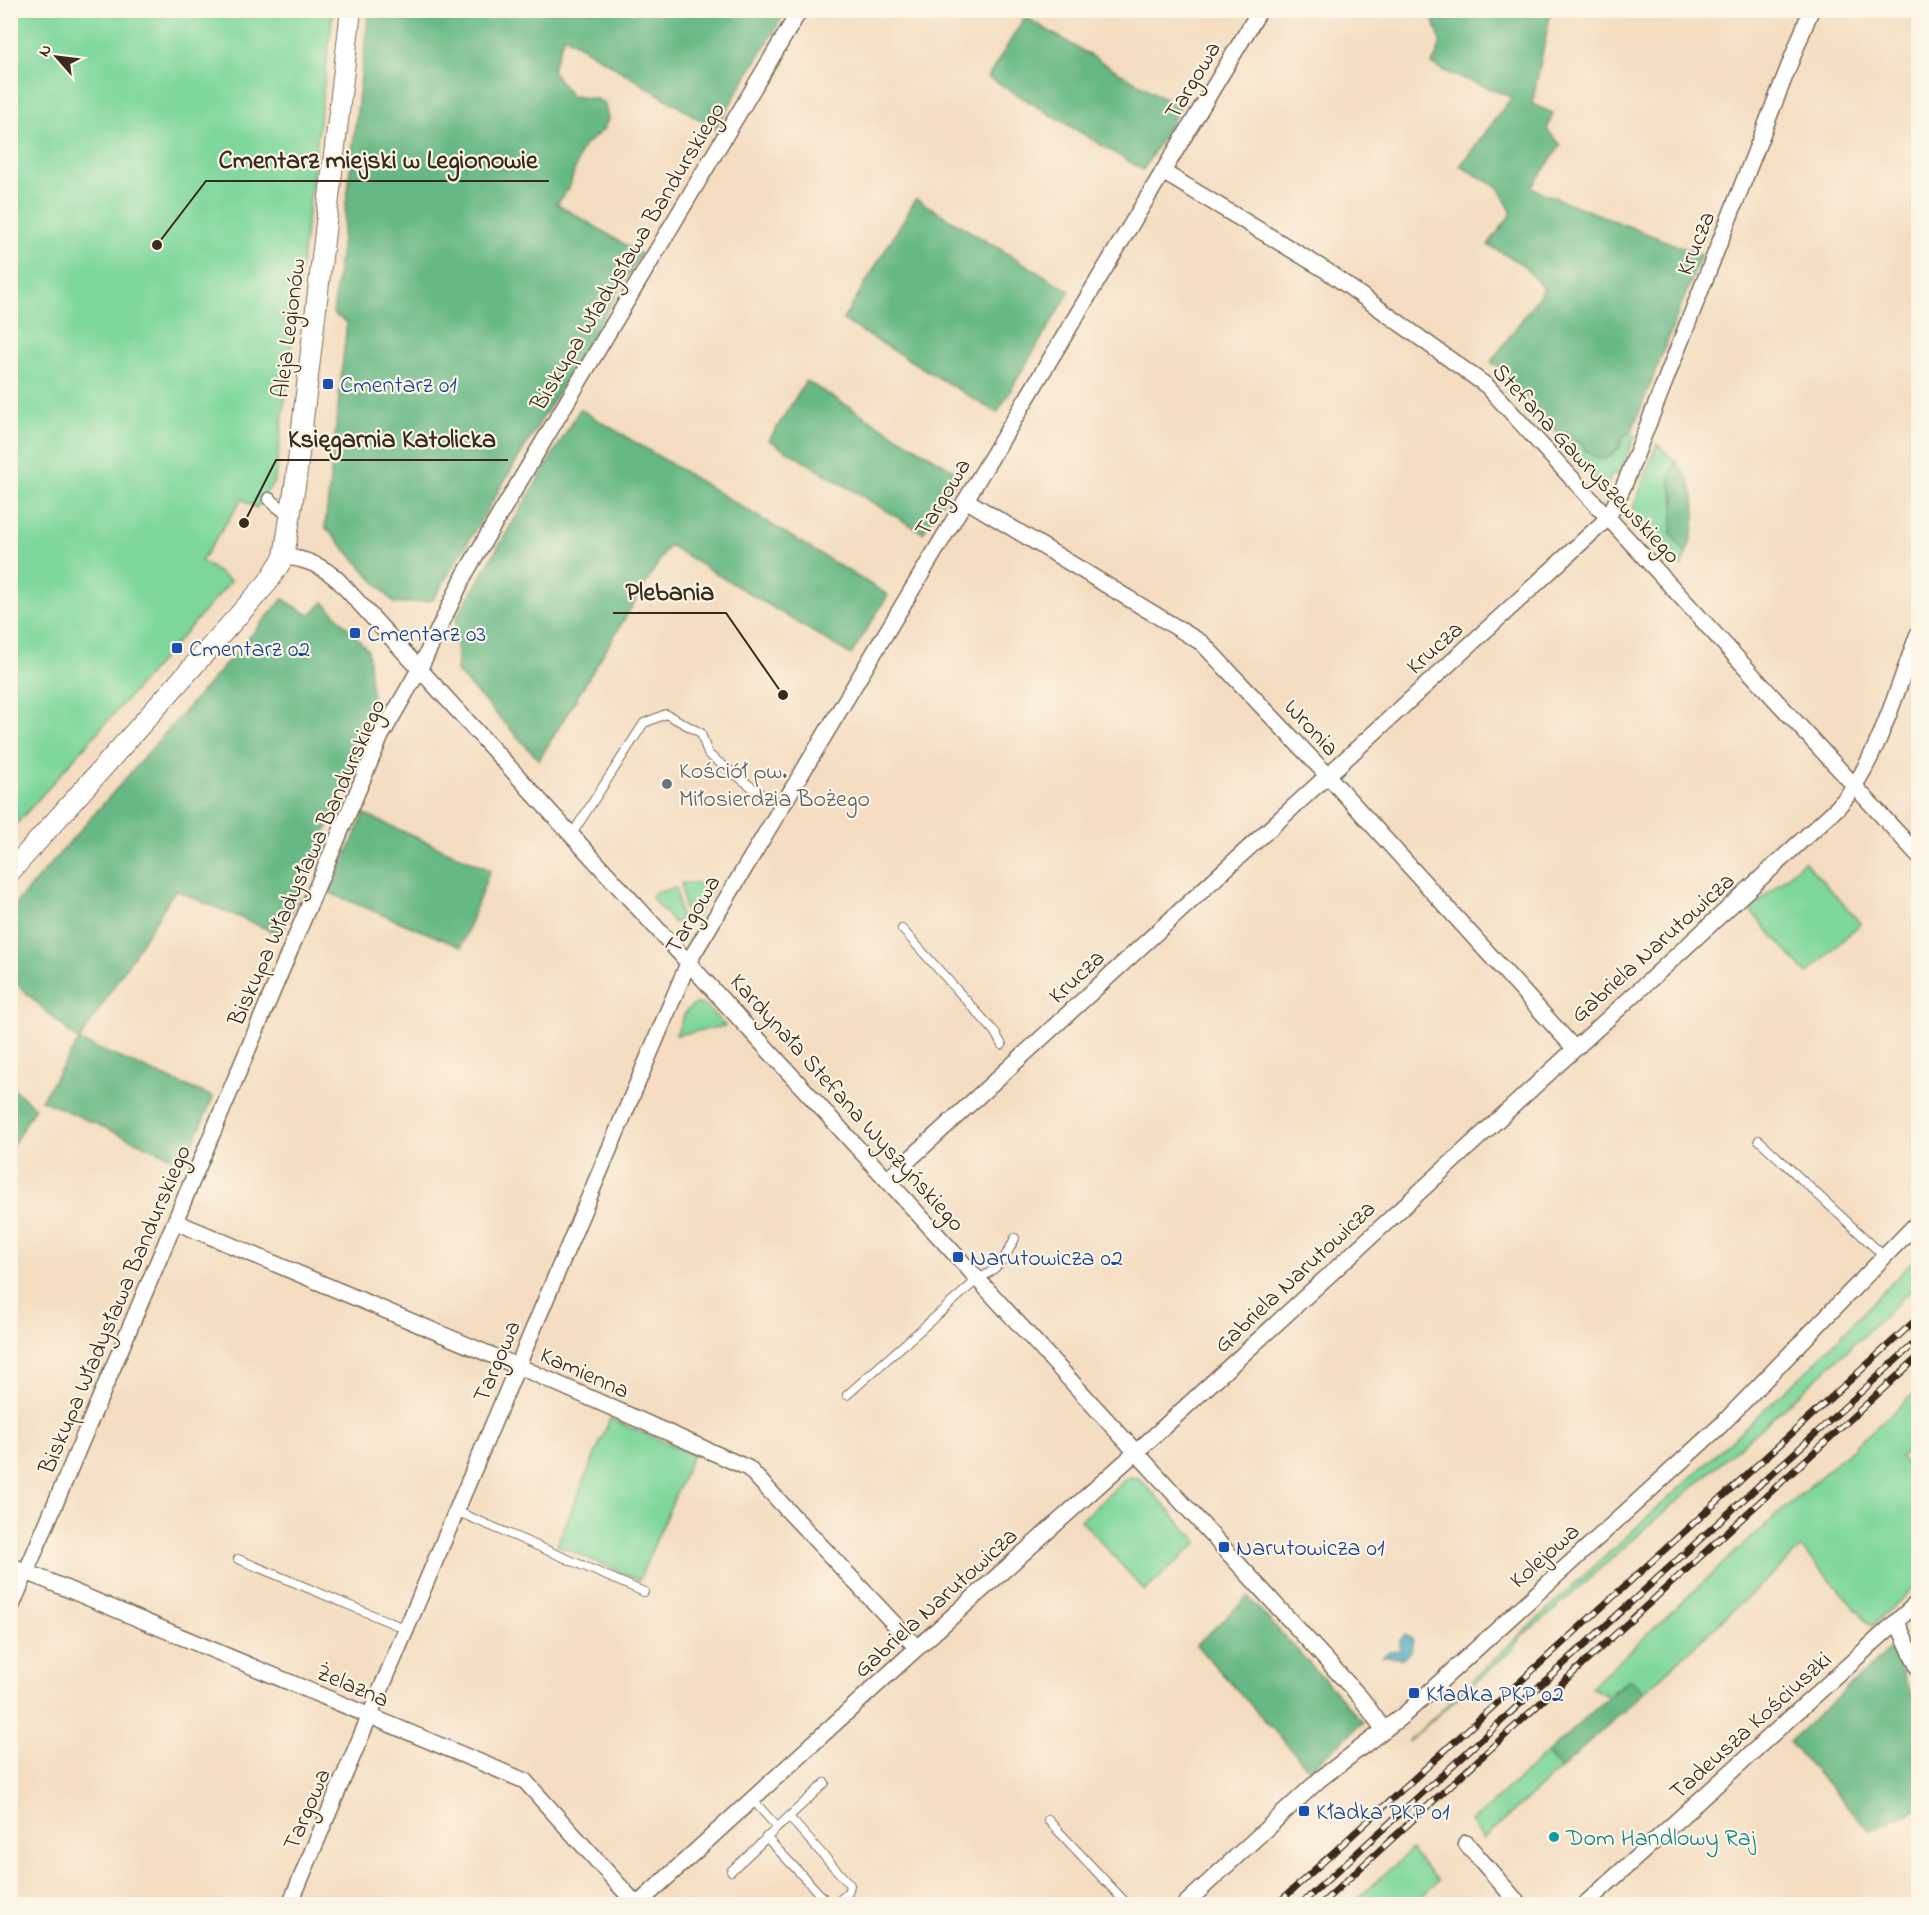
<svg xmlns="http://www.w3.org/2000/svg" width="1929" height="1915" viewBox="0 0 1929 1915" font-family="'Indie Flower',sans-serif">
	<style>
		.green { fill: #7ed79c; stroke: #5c805d; stroke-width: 1.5 }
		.forest { fill: #66b884; stroke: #507151; stroke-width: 1.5 }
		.water { fill: #41a9c0; stroke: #3e6a6f; stroke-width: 1.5 }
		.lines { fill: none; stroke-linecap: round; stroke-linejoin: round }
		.service-casing { stroke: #7c6957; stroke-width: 10 }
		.pedestrian-casing { stroke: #7c6957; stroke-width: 15 }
		.minor-casing { stroke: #7c6957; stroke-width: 18 }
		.tertiary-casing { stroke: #7c6957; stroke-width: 22 }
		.service { stroke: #fff; stroke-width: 8 }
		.pedestrian { stroke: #fff; stroke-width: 12 }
		.minor { stroke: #fff; stroke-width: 15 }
		.tertiary { stroke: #fff; stroke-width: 20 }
		.rail-casing { stroke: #3b2a1e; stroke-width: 7 }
		.rail { stroke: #fcf5e5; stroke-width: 4.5; stroke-dasharray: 14; stroke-linecap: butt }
		.transit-dot { fill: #1a4fb4; stroke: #fcf5e5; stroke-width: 2 }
		.worship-dot { fill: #6b7280; stroke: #fcf5e5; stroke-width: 2 }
		.culture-dot { fill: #0f9aa8; stroke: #fcf5e5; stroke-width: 2 }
		.labels { text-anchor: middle; stroke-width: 4.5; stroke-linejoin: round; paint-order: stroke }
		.street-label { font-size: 24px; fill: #3b2a1e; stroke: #fcf5e5 }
		.transit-label { font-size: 24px; fill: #164399; stroke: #fcf5e5; text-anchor: start }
		.worship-label { font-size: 24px; fill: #5b616d; stroke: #fcf5e5; text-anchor: start }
		.culture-label { font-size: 24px; fill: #0d838f; stroke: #fcf5e5; text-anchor: start }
		.leader { fill: none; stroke: #3b2a1e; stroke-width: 2 }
		.callout-dot { fill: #3b2a1e; stroke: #fcf5e5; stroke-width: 2 }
		.callout-label { font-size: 26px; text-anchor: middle; font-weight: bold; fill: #3b2a1e; stroke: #fcf5e5; stroke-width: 4.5; stroke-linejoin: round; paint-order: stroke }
	</style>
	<rect width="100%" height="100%" fill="#fcf5e5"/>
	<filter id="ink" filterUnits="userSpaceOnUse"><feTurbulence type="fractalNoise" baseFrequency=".0167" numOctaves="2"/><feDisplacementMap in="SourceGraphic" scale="12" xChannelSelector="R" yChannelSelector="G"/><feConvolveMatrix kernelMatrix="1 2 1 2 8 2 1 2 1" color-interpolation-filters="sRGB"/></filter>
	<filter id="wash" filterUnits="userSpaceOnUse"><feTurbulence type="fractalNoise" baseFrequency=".008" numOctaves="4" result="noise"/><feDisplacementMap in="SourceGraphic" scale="24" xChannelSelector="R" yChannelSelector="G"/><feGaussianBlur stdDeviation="1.35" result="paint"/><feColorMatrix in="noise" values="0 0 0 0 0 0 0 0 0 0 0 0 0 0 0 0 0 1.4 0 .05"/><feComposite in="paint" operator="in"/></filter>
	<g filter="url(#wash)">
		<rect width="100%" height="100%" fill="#f4ddc1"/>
		<!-- green -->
		<g class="green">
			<path d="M11 11H333L275 480 256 508 242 499 201 561 231 581 11 830Z"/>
			<path d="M1631 433 1635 436 1619 475 1613 473 1606 488H1601L1569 445 1580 441 1585 451 1619 448 1624 434Z"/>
			<path d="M1657 444 1676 462 1671 474 1675 511 1671 534 1686 554 1681 567 1631 514Z"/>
			<path d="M1804 861 1861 923 1807 974 1750 910Z"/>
			<path d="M681 883 706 884 713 888 695 918 686 922Z"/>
			<path d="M676 888 681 923 673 922 651 897 656 892Z"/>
			<path d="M695 1004 705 1005 725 1026 676 1035 686 1011Z"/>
			<path d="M1918 1255V1283C1800 1400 1670 1503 1548 1616L1521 1636 1514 1648 1408 1742 1524 1631 1812 1366Z"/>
			<path d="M1918 1390V1440L1900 1457 1918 1476V1584L1872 1626 1801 1548 1643 1693 1632 1681H1627L1612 1692 1610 1698 1591 1687 1740 1548Z"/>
			<path d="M610 1419 693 1454 639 1580 557 1545Z"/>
			<path d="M1128 1477 1139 1478 1198 1542 1145 1591 1081 1520Z"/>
			<path d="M1546 1754 1560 1769 1483 1839 1471 1822Z"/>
			<path d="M1411 1850 1438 1881 1413 1904H1352Z"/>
		</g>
		<!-- forest -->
		<g class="forest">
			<path d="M369 10 786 11 715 129 564 36 552 70 571 96 597 99 605 104 608 119 604 129 586 144 580 153 569 188 557 204 641 254 433 600 395 604 325 527 347 322 333 314Z"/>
			<path d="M1436 10 1551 11 1532 104 1553 113 1547 130 1561 145 1531 188 1701 255 1631 433 1624 434C1615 462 1596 469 1580 441L1569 445 1501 369 1491 362 1544 289 1522 264 1488 245 1512 213 1498 187 1460 166 1512 97 1444 71 1432 64C1445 42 1440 39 1432 17Z"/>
			<path d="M1025 17 1180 108 1143 170 988 77Z"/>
			<path d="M916 199 1070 291 997 413 843 320Z"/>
			<path d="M806 381 960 474 923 533 769 440Z"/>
			<path d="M580 409 888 595 851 655 669 545 539 760 457 672 456 618Z"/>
			<path d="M1676 462C1700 488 1699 524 1686 554L1671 534 1675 500 1669 481Z"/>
			<path d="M283 599 309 615 324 602 368 650 374 720 281 935 175 890 79 1041 213 1097 185 1163 41 1100 79 1041 11 979V909Z"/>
			<path d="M364 814 490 870 461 947 330 893Z"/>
			<path d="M11 1086 35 1108 11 1148Z"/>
			<path d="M1248 1597 1363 1722 1310 1770 1196 1645Z"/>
			<path d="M1891 1648 1918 1708V1809L1870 1831 1789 1742Z"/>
			<path d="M1627 1680 1632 1681 1643 1693 1560 1769 1546 1754Z"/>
		</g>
		<!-- water -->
		<path class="water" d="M1405 1635 1413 1640 1411 1652 1403 1658 1383 1657 1389 1651 1400 1650V1640Z"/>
	</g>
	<g filter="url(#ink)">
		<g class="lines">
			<!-- service casing -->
			<g class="service-casing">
				<g id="service">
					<path d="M572 834 644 723 666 714 701 733 708 754 765 797 783 807"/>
					<path d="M902 929 994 1031 1002 1045"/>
					<path d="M1759 1140 1885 1257"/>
					<path d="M847 1395 978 1279C998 1270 1006 1257 1015 1238"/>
					<path d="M456 1511 644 1592"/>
					<path d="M238 1559 406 1629"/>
					<path d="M752 1799 777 1827"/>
					<path d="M789 1817 850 1885 848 1893 835 1904"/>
					<path d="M1048 1820 1127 1904"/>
					<path d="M766 1837 829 1904"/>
					<path d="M731 1871 825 1783"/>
				</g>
			</g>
			<!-- pedestrian casing -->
			<g class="pedestrian-casing">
				<path id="pedestrian" d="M269 499 290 516"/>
			</g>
			<!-- minor casing -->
			<g class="minor-casing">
				<g id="minor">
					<path d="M1163 172 1327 271 1487 386 1918 855"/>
					<path d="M966 500 1202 643 1327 775 1574 1048"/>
					<path d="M284 557C305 558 324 567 339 581L1361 1698 1384 1730"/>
					<path d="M887 1180 1608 518 1625 483 1811 10"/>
					<path d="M176 1222 529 1371 748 1468 917 1648"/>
					<path d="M10 1565 525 1781 636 1904"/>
					<path d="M10 1610 381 736 420 668 465 574 493 526 800 10"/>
					<path d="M1897 1622 1918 1668"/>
					<path d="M1466 1843 1519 1904"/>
					<path d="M290 1904 689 961 1260 10"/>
					<path d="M638 1904 917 1648 1154 1436 1837 808C1876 767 1897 688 1918 634"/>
					<path d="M1185 1904 1320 1779 1405 1714 1721 1425 1918 1222"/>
					<path d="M1585 1904 1918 1602"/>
				</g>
			</g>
			<!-- tertiary casing -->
			<g class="tertiary-casing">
				<path id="tertiary" d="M10 872 268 582 284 557 296 479 351 10"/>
			</g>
			<!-- service -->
			<use href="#service" class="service"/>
			<!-- pedestrian -->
			<use href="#pedestrian" class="pedestrian"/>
			<!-- minor -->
			<use href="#minor" class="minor"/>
			<!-- tertiary -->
			<use href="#tertiary" class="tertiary"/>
			<!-- rail casing -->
			<g class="rail-casing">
				<g id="rail">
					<path d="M1277 1904 1918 1318"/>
					<path d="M1301 1904 1918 1340"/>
					<path d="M1321 1904 1918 1357"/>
				</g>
			</g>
			<!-- rail -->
			<use href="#rail" class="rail"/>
		</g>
	</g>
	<!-- markers -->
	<g class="transit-dot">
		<rect x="322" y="378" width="12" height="12" rx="3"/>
		<rect x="349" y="627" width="12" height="12" rx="3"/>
		<rect x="171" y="642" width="12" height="12" rx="3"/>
		<rect x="952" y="1251" width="12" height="12" rx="3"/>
		<rect x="1218" y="1541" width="12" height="12" rx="3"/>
		<rect x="1408" y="1687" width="12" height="12" rx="3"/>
		<rect x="1298" y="1805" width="12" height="12" rx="3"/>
	</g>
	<circle class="worship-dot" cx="667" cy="784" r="6"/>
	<circle class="culture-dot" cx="1554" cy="1837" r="6"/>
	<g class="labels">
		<!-- street labels -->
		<g class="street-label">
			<text transform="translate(1192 80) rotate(-59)" y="8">Targowa</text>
			<text transform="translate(1695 243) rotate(-68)" y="8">Krucza</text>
			<text transform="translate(627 256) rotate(-59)" y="8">Biskupa Władysława Bandurskiego</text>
			<text transform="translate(288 328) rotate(-83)" y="8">Aleja Legionów</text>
			<text transform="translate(1587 463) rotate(47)" y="8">Stefana Gawryszewskiego</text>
			<text transform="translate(942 497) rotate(-59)" y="8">Targowa</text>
			<text transform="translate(1434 647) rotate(-42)" y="8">Krucza</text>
			<text transform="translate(1312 727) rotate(47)" y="8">Wronia</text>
			<text transform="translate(306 862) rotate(-66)" y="8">Biskupa Władysława Bandurskiego</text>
			<text transform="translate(692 914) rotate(-60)" y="8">Targowa</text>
			<text transform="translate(1652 947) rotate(-42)" y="8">Gabriela Narutowicza</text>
			<text transform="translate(1076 976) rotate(-43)" y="8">Krucza</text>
			<text transform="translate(848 1102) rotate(48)" y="8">Kardynała Stefana Wyszyńskiego</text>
			<text transform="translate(1294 1276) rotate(-43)" y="8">Gabriela Narutowicza</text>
			<text transform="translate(114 1309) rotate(-67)" y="8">Biskupa Władysława Bandurskiego</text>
			<text transform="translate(496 1361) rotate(-67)" y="8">Targowa</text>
			<text transform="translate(585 1372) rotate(24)" y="8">Kamienna</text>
			<text transform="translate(1544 1555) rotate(-42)" y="8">Kolejowa</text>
			<text transform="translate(935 1602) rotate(-42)" y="8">Gabriela Narutowicza</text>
			<text transform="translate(353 1685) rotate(23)" y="8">Żelazna</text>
			<text transform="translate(1750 1725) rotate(-42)" y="8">Tadeusza Kościuszki</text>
			<text transform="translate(306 1809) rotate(-67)" y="8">Targowa</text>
		</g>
		<!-- transit labels -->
		<g class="transit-label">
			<text x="340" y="392">Cmentarz 01</text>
			<text x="367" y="641">Cmentarz 03</text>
			<text x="189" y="656">Cmentarz 02</text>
			<text x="970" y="1265">Narutowicza 02</text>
			<text x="1236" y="1555">Narutowicza 01</text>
			<text x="1426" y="1701">Kładka PKP 02</text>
			<text x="1316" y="1819">Kładka PKP 01</text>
		</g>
		<!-- worship labels -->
		<g class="worship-label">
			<text x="679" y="778">Kościół pw.<tspan x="679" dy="28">Miłosierdzia Bożego</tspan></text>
		</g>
		<!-- culture labels -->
		<g class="culture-label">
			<text x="1566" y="1845">Dom Handlowy Raj</text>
		</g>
	</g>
	<!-- callouts -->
	<path class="leader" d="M157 245L206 181H549M244 523L276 460H508M783 695L726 613H613"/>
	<g class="callout-dot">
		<circle cx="157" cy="245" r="6"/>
		<circle cx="244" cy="523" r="6"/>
		<circle cx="783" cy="695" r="6"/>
	</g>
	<g class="callout-label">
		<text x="378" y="168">Cmentarz miejski w Legionowie</text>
		<text x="392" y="447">Księgarnia Katolicka</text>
		<text x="670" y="600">Plebania</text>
	</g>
	<!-- margin -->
	<rect width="1929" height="1915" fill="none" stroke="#fcf5e5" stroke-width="36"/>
	<!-- north arrow -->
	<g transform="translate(57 57) rotate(298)" stroke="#fcf5e5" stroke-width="4.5" paint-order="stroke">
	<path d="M0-4.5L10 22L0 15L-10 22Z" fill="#3b2a1e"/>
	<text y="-9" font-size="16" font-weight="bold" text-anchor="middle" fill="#3b2a1e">N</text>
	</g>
</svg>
